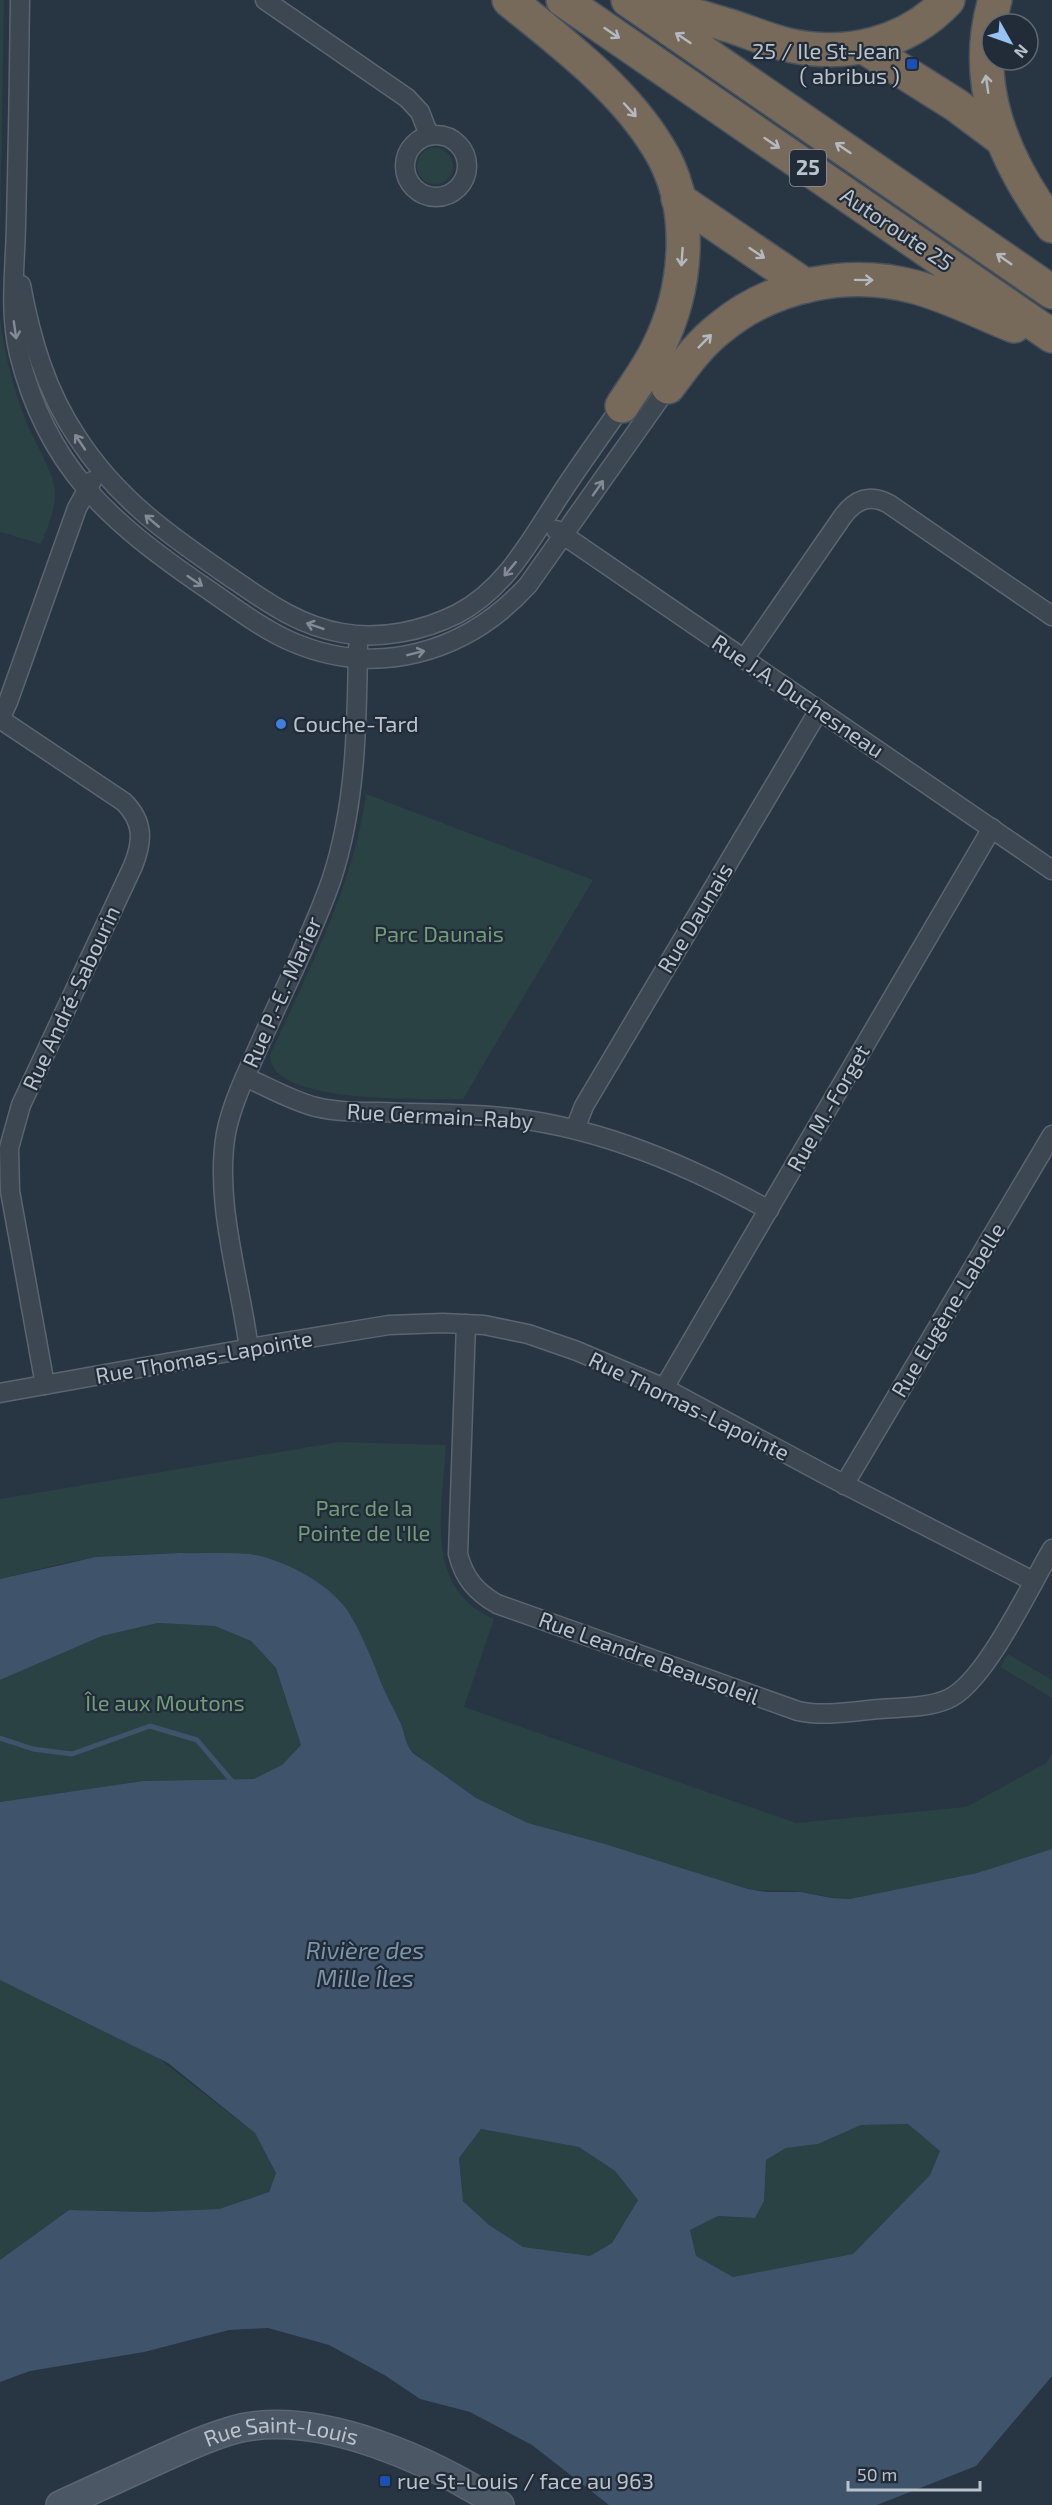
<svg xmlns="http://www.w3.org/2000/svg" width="1052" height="2505" viewBox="0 0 1052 2505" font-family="'Exo 2',sans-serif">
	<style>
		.green { fill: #2a4244 }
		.water { fill: #3f546b; fill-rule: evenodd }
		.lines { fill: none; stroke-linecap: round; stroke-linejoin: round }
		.stream { stroke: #3f546b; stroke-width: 5 }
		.street-casing { stroke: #5b6570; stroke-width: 21 }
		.secondary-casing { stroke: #5b6570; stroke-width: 30 }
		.highway-casing { stroke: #47525d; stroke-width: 36 }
		.street { stroke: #3d4752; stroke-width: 18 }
		.secondary { stroke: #4b5765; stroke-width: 27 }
		.highway { stroke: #786a5a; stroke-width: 33 }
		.oneway { stroke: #b3b9c1 }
		.oneway2 { stroke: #828b95 }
		.transit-dot { fill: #1a4fb4; stroke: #212c38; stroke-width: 2 }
		.shop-dot { fill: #3f7fe0; stroke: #212c38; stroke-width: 2 }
		.labels { text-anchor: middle; stroke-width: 4.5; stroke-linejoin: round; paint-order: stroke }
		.shield { fill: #212c38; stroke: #8c95a0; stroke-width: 1.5 }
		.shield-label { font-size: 21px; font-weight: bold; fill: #bac2cc }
		.poi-label { font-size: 22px; fill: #bac2cc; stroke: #212c38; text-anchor: start }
		.street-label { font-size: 22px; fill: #bac2cc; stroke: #212c38 }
		.park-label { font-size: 22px; fill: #729c79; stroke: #212c38 }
		.water-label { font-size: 24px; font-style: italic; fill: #7c95ad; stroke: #212c38 }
	</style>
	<rect width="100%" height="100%" fill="#283543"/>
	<!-- green -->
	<g class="green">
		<path d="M0 0H4L0 235Z"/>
		<circle cx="435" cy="166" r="18"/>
		<path d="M0 317C4 354 14 390 27 424 35 443 54 472 55 492 56 510 47 528 41 544L0 532Z"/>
		<path d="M366 794 593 880 463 1099C428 1098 269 1106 270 1055 308 971 353 888 366 794Z"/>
		<path d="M339 1442 446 1445C443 1508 422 1588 494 1619L464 1707 796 1823 966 1807 1046 1763 1052 1753V1849L977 1873 850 1899C833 1899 818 1894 802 1892 784 1889 766 1892 748 1889L605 1844 528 1823 476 1798 425 1762 406 1745 401 1724 383 1691 377 1674 334 1596 287 1565 272 1559 180 1553 126 1555 69 1562 0 1579V1499Z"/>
		<path d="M159 1623 215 1626 251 1641 276 1668 301 1745 282 1765 254 1779 143 1781 0 1802V1680L102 1636Z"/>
		<path d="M1008 1654 1052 1680V1698L1000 1667Z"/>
		<path d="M0 1980 149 2051 255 2133 276 2172 269 2192 219 2209 148 2212 69 2210 0 2260Z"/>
		<path d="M909 2124 940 2151 930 2175 853 2254 733 2277 696 2256 690 2230 718 2216 755 2218 764 2201 766 2160 786 2148 818 2144 861 2125Z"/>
		<path d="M481 2129 579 2147 615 2171 638 2200 612 2243 590 2256 523 2247 489 2225 463 2201 459 2158Z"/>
	</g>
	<!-- water -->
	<path class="water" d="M180 1553C203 1554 226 1552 249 1554 282 1558 331 1584 349 1613 360 1631 370 1654 378 1675 384 1692 393 1707 401 1724 405 1735 405 1744 413 1753L476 1798 528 1823 605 1844 748 1889 766 1892H801L832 1898 850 1899 977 1873 1052 1849V2376L976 2466 877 2505H609L532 2445 470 2412 420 2399 386 2376 329 2345 268 2328 229 2330 144 2352 30 2371 0 2382V2260L69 2210 148 2212 219 2209 269 2192 276 2173 255 2133 168 2063 0 1980V1802L143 1781 254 1779 282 1765 301 1745 276 1668 251 1641 215 1626 158 1623 102 1636 0 1680V1579L96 1557ZM908 2124 940 2151 930 2175 853 2254 733 2277 696 2256 690 2230 718 2216 755 2218 764 2201 766 2160 786 2148 818 2144 861 2125ZM481 2129 579 2147 615 2171 638 2200 612 2243 590 2256 523 2247 489 2225 463 2201 459 2158Z"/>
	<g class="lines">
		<!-- stream -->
		<path class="stream" d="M0 1738 33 1749 72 1754 150 1726 197 1740 231 1780"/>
		<!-- street casing -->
		<g class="street-casing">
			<g id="street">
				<path d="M20 0C19 75 18 151 16 226 15 270 9 312 19 354 47 468 110 522 203 586 231 605 259 627 290 641 376 679 466 653 528 585L668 387"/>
				<path d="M265 0 407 98 420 112 429 135"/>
				<circle cx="436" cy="166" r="31"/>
				<path d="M21 285C31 339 46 391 77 437 117 499 170 536 230 577 265 601 299 626 342 633 380 640 423 631 457 614 503 590 528 545 555 503 576 470 599 438 622 406"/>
				<path d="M556 530 1052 870"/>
				<path d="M744 659 843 516C855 500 870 493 889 504L1052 616"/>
				<path d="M0 719 124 802C144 822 143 841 133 866L21 1105 9 1148 10 1191 45 1385"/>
				<path d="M0 719 8 702 77 508 92 481"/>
				<path d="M245 1077C268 1087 292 1101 316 1107 337 1112 359 1112 380 1112 424 1114 469 1113 512 1118 604 1129 689 1166 769 1210"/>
				<path d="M575 1129 584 1106 819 710"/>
				<path d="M466 1324 458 1554C464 1578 476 1592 497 1604L798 1711C824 1717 853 1711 880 1709 902 1707 928 1708 948 1699 985 1683 1030 1586 1052 1549"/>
				<path d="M249 1349C240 1280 214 1202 226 1133 232 1103 246 1075 258 1048 282 993 311 938 331 881 356 806 357 726 358 647"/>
				<path d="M664 1388 992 828"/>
				<path d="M0 1393 273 1344 389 1325 443 1323 484 1325 528 1334 577 1351 664 1388 828 1476 1033 1581"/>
				<path d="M844 1485 1052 1135"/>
			</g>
		</g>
		<!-- secondary casing -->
		<g class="secondary-casing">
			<g id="secondary">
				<path id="s1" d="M60 2505C92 2490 124 2476 156 2461 183 2449 212 2435 241 2428 323 2411 432 2461 500 2505"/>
			</g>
		</g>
		<!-- highway casing -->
		<g class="highway-casing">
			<g id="highway">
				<path d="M509 0C562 43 622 88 658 147 695 206 688 288 658 348 648 369 634 387 622 406"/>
				<path d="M563 0 1052 336"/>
				<path d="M628 0 1052 292"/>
				<path d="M995 0C970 83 1003 159 1052 226"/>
				<path d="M647 2C674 9 700 17 727 25 747 31 767 40 788 45 846 58 907 44 948 0"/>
				<path d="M864 47 956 105 1003 140"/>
				<path d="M678 199 806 286"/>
				<path d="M668 387C684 366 699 344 720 328 773 284 849 269 915 287 949 296 981 313 1014 326"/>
			</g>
		</g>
		<!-- street -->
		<use href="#street" class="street"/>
		<!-- secondary -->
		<use href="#secondary" class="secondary"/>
		<!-- highway -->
		<use href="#highway" class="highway"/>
	</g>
	<!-- one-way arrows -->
	<defs><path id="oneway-shaft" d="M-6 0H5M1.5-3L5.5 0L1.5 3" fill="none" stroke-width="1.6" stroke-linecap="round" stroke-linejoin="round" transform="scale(1.5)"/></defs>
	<g class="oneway">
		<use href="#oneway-shaft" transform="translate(612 33) rotate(34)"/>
		<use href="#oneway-shaft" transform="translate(683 38) rotate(-146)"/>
		<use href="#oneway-shaft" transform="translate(987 84) rotate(-98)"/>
		<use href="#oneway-shaft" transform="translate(630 110) rotate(48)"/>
		<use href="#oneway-shaft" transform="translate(772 143) rotate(34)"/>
		<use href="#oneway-shaft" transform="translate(843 148) rotate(-146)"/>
		<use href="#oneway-shaft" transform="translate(757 253) rotate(34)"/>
		<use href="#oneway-shaft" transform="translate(682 257) rotate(94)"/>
		<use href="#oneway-shaft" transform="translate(1004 259) rotate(-145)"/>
		<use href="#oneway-shaft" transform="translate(864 280) rotate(1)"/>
		<use href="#oneway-shaft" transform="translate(705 341) rotate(-45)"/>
	</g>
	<g class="oneway2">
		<use href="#oneway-shaft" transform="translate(15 330) rotate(82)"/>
		<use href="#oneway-shaft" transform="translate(80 442) rotate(-124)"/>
		<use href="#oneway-shaft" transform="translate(598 488) rotate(-55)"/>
		<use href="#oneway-shaft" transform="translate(152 521) rotate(-140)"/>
		<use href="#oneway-shaft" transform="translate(510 569) rotate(130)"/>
		<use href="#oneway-shaft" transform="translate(195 581) rotate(34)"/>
		<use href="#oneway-shaft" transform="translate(315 626) rotate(-161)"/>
		<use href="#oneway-shaft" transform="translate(416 653) rotate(-14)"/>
	</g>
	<!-- markers -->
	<g class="transit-dot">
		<rect x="906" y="58" width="12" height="12" rx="3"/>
		<rect x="379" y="2475" width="12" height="12" rx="3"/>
	</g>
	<circle class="shop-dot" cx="281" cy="724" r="6"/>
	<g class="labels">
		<!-- shield labels -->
		<rect class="shield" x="790" y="150" width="36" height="36" rx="4.5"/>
		<g class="shield-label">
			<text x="808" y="175">25</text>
		</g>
		<!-- poi labels -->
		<g class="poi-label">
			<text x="900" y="59" text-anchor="end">25 / Ile St-Jean<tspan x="900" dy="25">( abribus )</tspan></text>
			<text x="293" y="732">Couche-Tard</text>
			<text x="397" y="2489">rue St-Louis / face au 963</text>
		</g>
		<!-- street labels -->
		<g class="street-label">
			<text transform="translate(897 229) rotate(34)" y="8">Autoroute 25</text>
			<text transform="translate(798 696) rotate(34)" y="8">Rue J.A. Duchesneau</text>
			<text transform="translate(695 918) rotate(-59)" y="8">Rue Daunais</text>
			<text transform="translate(282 992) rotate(-66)" y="8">Rue P.-E.-Marier</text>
			<text transform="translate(71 998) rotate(-65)" y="8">Rue André-Sabourin</text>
			<text transform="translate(828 1108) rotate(-60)" y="8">Rue M.-Forget</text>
			<text transform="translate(440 1116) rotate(3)" y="8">Rue Germain-Raby</text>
			<text transform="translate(948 1310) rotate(-59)" y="8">Rue Eugène-Labelle</text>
			<text transform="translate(204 1357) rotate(-10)" y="8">Rue Thomas-Lapointe</text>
			<text transform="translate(689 1406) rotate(26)" y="8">Rue Thomas-Lapointe</text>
			<text transform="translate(649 1658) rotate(20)" y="8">Rue Leandre Beausoleil</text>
			<text dy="8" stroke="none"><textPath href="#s1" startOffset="237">Rue Saint-Louis</textPath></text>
		</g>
		<!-- park labels -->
		<g class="park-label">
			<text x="439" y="942">Parc Daunais</text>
			<text x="364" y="1516">Parc de la<tspan x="364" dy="25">Pointe de l'Ile</tspan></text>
			<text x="165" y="1711">Île aux Moutons</text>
		</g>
		<!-- water labels -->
		<g class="water-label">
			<text x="365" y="1959">Rivière des<tspan x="365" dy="28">Mille Îles</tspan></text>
		</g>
	</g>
	<!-- north arrow -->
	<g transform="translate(1010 42) rotate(130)"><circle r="28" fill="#212c38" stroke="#5e6873" stroke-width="1.5"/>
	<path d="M0-4.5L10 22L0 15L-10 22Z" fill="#97c2f4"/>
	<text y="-9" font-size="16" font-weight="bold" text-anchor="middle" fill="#bac2cc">N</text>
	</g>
	<!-- scale -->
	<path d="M848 2481v9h132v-9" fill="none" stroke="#bac2cc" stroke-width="3"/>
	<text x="857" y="2481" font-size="18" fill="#bac2cc" stroke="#212c38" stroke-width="4.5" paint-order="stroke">50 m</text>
</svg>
